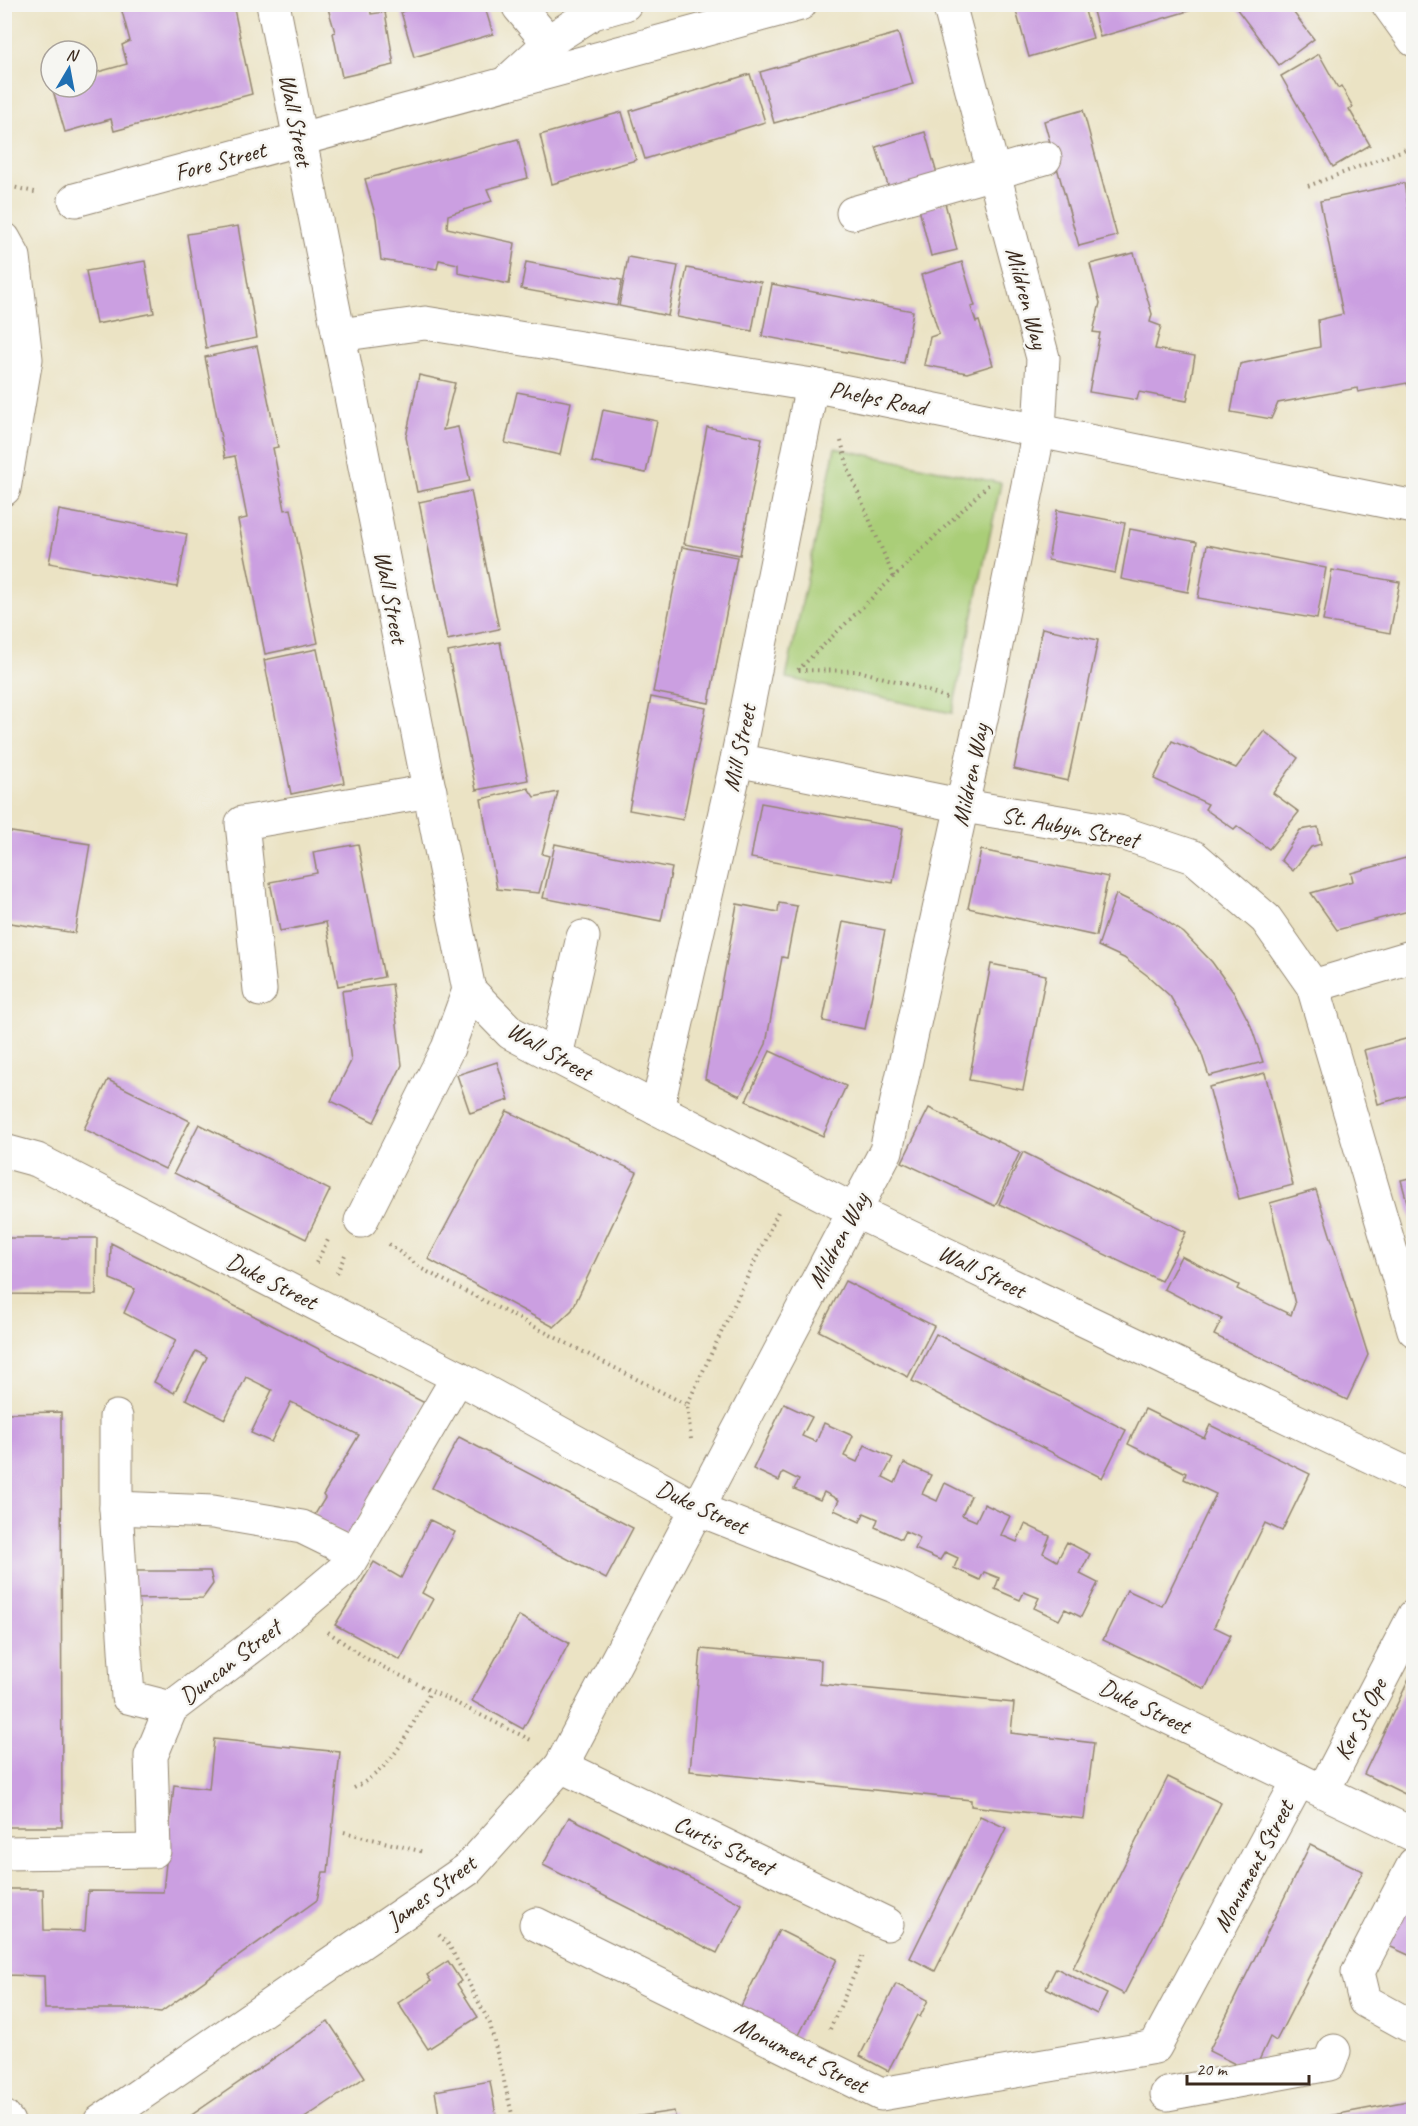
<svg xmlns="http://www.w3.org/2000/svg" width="1418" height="2126" viewBox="0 0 1418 2126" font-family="Caveat,sans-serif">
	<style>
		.green { fill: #aace78; stroke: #727c4b; stroke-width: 1.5 }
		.building { fill: #cb9fe1 }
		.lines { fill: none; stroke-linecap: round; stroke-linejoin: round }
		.minor-casing { stroke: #938671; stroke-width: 35 }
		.major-casing { stroke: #938671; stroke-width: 35 }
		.path { stroke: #938671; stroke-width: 4; stroke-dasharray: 1.5 4.5; stroke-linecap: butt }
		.minor { stroke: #fff; stroke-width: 33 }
		.major { stroke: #fff; stroke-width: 33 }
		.labels { text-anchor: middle; stroke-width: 5; stroke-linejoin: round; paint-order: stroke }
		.street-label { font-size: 24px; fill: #3b2a1e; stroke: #f6f6f2 }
	</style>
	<rect width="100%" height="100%" fill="#f6f6f2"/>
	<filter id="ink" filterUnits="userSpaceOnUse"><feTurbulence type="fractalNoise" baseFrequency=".0167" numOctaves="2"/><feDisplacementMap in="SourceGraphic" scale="12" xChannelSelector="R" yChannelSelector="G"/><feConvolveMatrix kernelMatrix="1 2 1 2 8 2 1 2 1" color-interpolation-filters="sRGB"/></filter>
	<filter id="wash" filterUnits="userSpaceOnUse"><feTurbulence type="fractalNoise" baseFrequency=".008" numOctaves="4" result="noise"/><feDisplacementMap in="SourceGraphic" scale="24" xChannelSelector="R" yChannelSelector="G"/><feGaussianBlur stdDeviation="1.35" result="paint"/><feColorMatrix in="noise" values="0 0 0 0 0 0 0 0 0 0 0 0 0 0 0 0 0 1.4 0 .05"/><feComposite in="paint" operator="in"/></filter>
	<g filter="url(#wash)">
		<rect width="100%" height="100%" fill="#ebe3c4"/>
		<!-- green -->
		<path class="green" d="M835 448 1001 483 952 713 786 678Z"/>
		<g id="blocks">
			<!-- building -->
			<g class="building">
				<path d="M120 4H233L252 94 114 131 111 119 65 132 52 87H87V75L127 64 122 45 130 41Z"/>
				<path d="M423 4H484L493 34 414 57 401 12Z"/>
				<path d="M1014 4H1083L1093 38 1029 57Z"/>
				<path d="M1091 4H1194L1195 9 1100 37Z"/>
				<path d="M1233 4H1287L1314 39 1279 65Z"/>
				<path d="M327 5H370L371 14 385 12 394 65 342 77 333 33 335 32Z"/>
				<path d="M898 33 913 84 774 123 760 72Z"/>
				<path d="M1319 54 1338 88 1341 86 1353 107 1349 109 1370 145 1333 167 1281 76Z"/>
				<path d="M750 74 765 122 645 159 630 111Z"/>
				<path d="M1083 110 1117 236 1079 246 1044 121Z"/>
				<path d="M622 112 636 160 552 184 540 135Z"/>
				<path d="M925 132 939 181 891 195 876 147Z"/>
				<path d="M518 139 528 178 487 189 492 201 448 215 447 228 515 243 509 284 458 273V264L439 260 437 269 381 260 376 218 365 179Z"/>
				<path d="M1404 183 1413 237V386H1408L1407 383 1358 392 1357 388 1278 403 1271 419 1231 412 1240 364 1320 347 1318 320 1343 314 1320 201Z"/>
				<path d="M945 203 957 250 931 256 919 209Z"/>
				<path d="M238 226 257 338 206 348 187 234Z"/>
				<path d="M1134 253 1152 314 1150 322 1161 326 1155 349 1195 356 1187 401 1139 392 1137 400 1089 392 1100 333 1093 332 1100 303 1090 264Z"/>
				<path d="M628 257 678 266 668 316 619 306Z"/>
				<path d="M145 261 154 313 96 324 86 271Z"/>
				<path d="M526 262 622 280 617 306 521 289Z"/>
				<path d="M962 262 975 306 971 307 976 322 979 321 993 365 967 373 924 365 930 337 939 334 921 275Z"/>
				<path d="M687 268 761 282 752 331 677 317Z"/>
				<path d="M772 284 913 311 904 363 762 336Z"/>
				<path d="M257 346 278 447 273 448 285 510 291 509 318 643 265 654 238 520 247 518 235 456 225 458 205 357Z"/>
				<path d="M419 375 455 383 443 430 458 427 470 481 417 492 406 437Z"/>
				<path d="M517 392 571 402 560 455 505 443Z"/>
				<path d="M603 410 657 421 646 473 592 462Z"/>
				<path d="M707 427 762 438 740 555 684 544Z"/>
				<path d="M471 491 499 629 447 640 419 502Z"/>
				<path d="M59 510 187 534 177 587 49 563Z"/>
				<path d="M1057 510 1125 523 1115 573 1048 560Z"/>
				<path d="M1130 529 1197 542 1188 592 1121 579Z"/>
				<path d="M1207 545 1326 568 1317 619 1198 598Z"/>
				<path d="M682 547 737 557 709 703 653 692Z"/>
				<path d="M1332 570 1400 582 1390 633 1323 621Z"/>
				<path d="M1042 628 1098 640 1068 781 1014 769Z"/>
				<path d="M500 642 528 780 476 790 448 652Z"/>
				<path d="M317 649 344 783 291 794 264 660Z"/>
				<path d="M651 697 706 708 683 820 629 810Z"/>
				<path d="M1264 731 1298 758 1273 793 1299 812 1269 849 1237 826 1234 829 1205 809 1208 804 1154 779 1172 741 1236 768Z"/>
				<path d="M528 788 534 797 558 792 542 854 549 856 539 893 497 889 481 799Z"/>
				<path d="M761 803 903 828 893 883 751 858Z"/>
				<path d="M1318 827 1321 844 1311 847 1293 871 1281 860 1300 830Z"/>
				<path d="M5 831 90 844 75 933 4 922Z"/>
				<path d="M358 844 384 977 338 986 326 922 280 931 270 882 317 873 313 852Z"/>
				<path d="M555 844 672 868 661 921 543 898Z"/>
				<path d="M981 850 1108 877 1096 936 968 908Z"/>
				<path d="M1413 856V910L1337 930 1311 893 1353 881 1351 873Z"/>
				<path d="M1116 894 1151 911 1184 933 1212 962 1234 993 1251 1026 1263 1062 1209 1076 1199 1046 1170 996 1148 976 1124 958 1098 946Z"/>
				<path d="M779 903 797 906 787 958 782 957 766 1044 740 1096 705 1079 737 904 778 912Z"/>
				<path d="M843 922 885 930 865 1029 823 1021Z"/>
				<path d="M991 964 1046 975 1023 1090 969 1080Z"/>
				<path d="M392 984 402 1065 374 1122 331 1101 351 1061 342 991Z"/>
				<path d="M1413 1037V1094L1378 1104 1364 1050Z"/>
				<path d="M770 1051 846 1086 823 1136 746 1101Z"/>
				<path d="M497 1062 509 1100 470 1113 457 1075Z"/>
				<path d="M1265 1073 1293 1185 1239 1199 1209 1087Z"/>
				<path d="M108 1080 190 1121 165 1169 84 1129Z"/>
				<path d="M929 1108 1020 1152 995 1206 902 1162Z"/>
				<path d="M507 1111 637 1172 572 1310 554 1327 428 1259Z"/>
				<path d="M199 1124 330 1190 306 1239 174 1173Z"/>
				<path d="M1023 1152 1186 1232 1161 1281 999 1204Z"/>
				<path d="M1413 1177V1224L1401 1180Z"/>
				<path d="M1316 1190 1368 1355 1347 1400 1214 1335 1222 1319 1164 1289 1181 1256 1239 1285 1237 1289 1291 1315 1295 1304 1270 1203Z"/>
				<path d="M4 1238H97L96 1295 4 1294Z"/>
				<path d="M111 1243 425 1403 348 1537 314 1516 325 1498 323 1495 359 1435 291 1402 271 1442 251 1433 272 1390 246 1377 225 1419 186 1399 207 1357 196 1351 174 1393 154 1382 176 1340 124 1313 135 1289 110 1279Z"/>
				<path d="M845 1281 934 1326 908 1377 819 1331Z"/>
				<path d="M936 1334 1126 1430 1102 1478 912 1381Z"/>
				<path d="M784 1404 812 1417 802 1436 816 1442 824 1423 853 1436 844 1456 857 1462 865 1445 893 1458 883 1477 895 1483 904 1463 931 1475 922 1494 937 1501 945 1483 971 1496 962 1515 976 1521 984 1504 1010 1516 1001 1535 1017 1542 1025 1524 1050 1536 1043 1553 1057 1561 1067 1542 1090 1554 1080 1574 1098 1583 1081 1617 1065 1609 1059 1620 1034 1608 1039 1598 1024 1592 1020 1600 995 1589 999 1578 984 1572 980 1580 954 1568 958 1558 945 1552 940 1560 915 1549 920 1538 905 1531 901 1539 875 1527 878 1519 864 1513 860 1522 834 1510 839 1500 824 1492 820 1500 794 1489 799 1480 783 1472 779 1481 753 1469Z"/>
				<path d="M1145 1409 1204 1438 1210 1425 1310 1474 1282 1531 1265 1523 1214 1627 1231 1635 1205 1689 1103 1640 1127 1590 1162 1606 1216 1494 1184 1479 1186 1473 1128 1444Z"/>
				<path d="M61 1412 62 1827H4V1567H7L5 1413Z"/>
				<path d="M459 1437 633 1528 606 1579 432 1488Z"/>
				<path d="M430 1520 455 1532 422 1593 433 1599 400 1660 335 1625 374 1562 401 1578Z"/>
				<path d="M134 1571H210L213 1584 203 1598 135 1599Z"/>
				<path d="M519 1616 569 1643 523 1729 472 1701Z"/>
				<path d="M701 1649 821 1660 820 1684 1014 1703 1011 1733 1094 1743 1084 1819 971 1806V1800L690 1771Z"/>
				<path d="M1411 1675 1413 1676V1798L1364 1774Z"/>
				<path d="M214 1739 340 1752 328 1872H323L317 1900 161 2012 131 2009H45L44 1976 4 1975V1889H43L44 1930 85 1931 88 1891 163 1892 174 1785 209 1789Z"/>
				<path d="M1168 1777 1221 1803 1124 1994 1073 1968Z"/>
				<path d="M980 1816 1006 1828 935 1971 910 1958Z"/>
				<path d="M569 1817 742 1904 717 1953 543 1865Z"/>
				<path d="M1310 1845 1363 1871 1276 2041 1270 2037 1253 2073 1209 2051Z"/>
				<path d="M1413 1892V1957L1380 1942Z"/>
				<path d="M779 1930 837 1959 797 2039 739 2010Z"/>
				<path d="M448 1961 461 1981 457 1984 478 2017 428 2049 398 2003 431 1981 427 1975Z"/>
				<path d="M1056 1968 1107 1994 1097 2014 1046 1988Z"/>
				<path d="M896 1984 928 2000 920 2017 917 2015 888 2071 860 2056Z"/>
				<path d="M328 2021 365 2077 339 2095 300 2121H183Z"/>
				<path d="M490 2081 497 2121H440L435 2091Z"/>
				<path d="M1413 2100V2121H1307V2120Z"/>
				<path d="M674 2111 676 2121H614V2120Z"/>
			</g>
		</g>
	</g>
	<g filter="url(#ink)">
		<use href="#blocks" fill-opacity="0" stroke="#938671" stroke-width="1.5"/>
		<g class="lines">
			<!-- minor casing -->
			<g class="minor-casing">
				<g id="minor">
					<path d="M273 4 469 990 511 1033 657 1109 853 1210 1414 1477"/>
					<path d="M519 7 549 43"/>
					<path d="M508 81 557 36 593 13 625 4"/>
					<path d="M75 200 800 4"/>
					<path d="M853 213 1045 158"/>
					<path d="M4 239 14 257 26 359 4 489"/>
					<path d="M339 335 425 323 812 385 1414 507"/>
					<path d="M737 760 964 806 1119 832 1194 857 1266 919 1313 986 1414 1330"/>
					<path d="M1313 986 1414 956"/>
					<path d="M260 990 242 823 430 791"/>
					<path d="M556 1056 583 937"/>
					<path d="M657 1109 737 760 812 385"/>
					<path d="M4 1151 37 1160 458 1377 698 1509 894 1586 1414 1835"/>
					<path d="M361 1221 448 1048 469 990"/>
					<path d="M116 1417V1508L128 1697 171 1708"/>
					<path d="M116 1508 213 1512 302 1527 353 1552"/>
					<path d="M561 1766 887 1924"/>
					<path d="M1323 1791 1414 1616"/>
					<path d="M4 1853 154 1851 151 1756 171 1708 259 1641 346 1568 458 1377"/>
					<path d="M1414 1864 1358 1972 1365 2001 1414 2028"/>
					<path d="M536 1924 881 2094 1155 2047 1299 1780"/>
					<path d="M1167 2094 1329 2064 1334 2051"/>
					<path d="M4 2117 8 2122"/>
					<path d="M100 2122 468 1869 561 1766 886 1151 983 710 1039 430 1043 358 949 4"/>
				</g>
			</g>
			<!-- major casing -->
			<g class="major-casing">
				<path id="major" d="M1388 4 1414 40"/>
			</g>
			<!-- path -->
			<g class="path">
				<path d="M4 185 39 193"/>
				<path d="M1308 186 1414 146"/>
				<path d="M841 441 849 471 894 578"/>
				<path d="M798 670 989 484"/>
				<path d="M799 670 859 671 914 686 949 699"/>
				<path d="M389 1244 422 1269 687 1405"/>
				<path d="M316 1263 329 1238"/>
				<path d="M337 1273 345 1255"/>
				<path d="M691 1439 687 1405 778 1212"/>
				<path d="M328 1632 367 1659 533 1741"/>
				<path d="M354 1788C397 1766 408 1730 431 1691"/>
				<path d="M344 1832 424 1852"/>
				<path d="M439 1935 449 1945 490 2024 514 2122"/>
				<path d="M830 2029 864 1953"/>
			</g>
			<!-- minor -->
			<use href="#minor" class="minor"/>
			<!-- major -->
			<use href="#major" class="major"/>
		</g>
	</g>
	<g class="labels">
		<!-- street labels -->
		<g class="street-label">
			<text transform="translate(296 120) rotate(79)" y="8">Wall Street</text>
			<text transform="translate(220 161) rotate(-15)" y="8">Fore Street</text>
			<text transform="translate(1027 298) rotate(75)" y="8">Mildren Way</text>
			<text transform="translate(878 398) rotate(11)" y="8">Phelps Road</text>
			<text transform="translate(391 597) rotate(79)" y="8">Wall Street</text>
			<text transform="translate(739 748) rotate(-78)" y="8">Mill Street</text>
			<text transform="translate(970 775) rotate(-78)" y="8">Mildren Way</text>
			<text transform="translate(1070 827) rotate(11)" y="8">St. Aubyn Street</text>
			<text transform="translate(550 1051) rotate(30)" y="8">Wall Street</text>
			<text transform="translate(838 1240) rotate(-62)" y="8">Mildren Way</text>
			<text transform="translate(982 1271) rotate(26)" y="8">Wall Street</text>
			<text transform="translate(272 1281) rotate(27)" y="8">Duke Street</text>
			<text transform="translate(702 1507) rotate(25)" y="8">Duke Street</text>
			<text transform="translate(230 1662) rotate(-38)" y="8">Duncan Street</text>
			<text transform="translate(1145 1706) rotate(26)" y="8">Duke Street</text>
			<text transform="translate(1360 1719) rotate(-63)" y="8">Ker St Ope</text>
			<text transform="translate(724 1845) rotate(26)" y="8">Curtis Street</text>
			<text transform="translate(1253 1866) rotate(-62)" y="8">Monument Street</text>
			<text transform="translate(431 1892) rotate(-37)" y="8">James Street</text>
			<text transform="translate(801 2055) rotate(26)" y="8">Monument Street</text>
		</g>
	</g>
	<!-- margin -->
	<rect width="1418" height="2126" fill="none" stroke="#f6f6f2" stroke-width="24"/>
	<!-- north arrow -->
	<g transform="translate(69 69) rotate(10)"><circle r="28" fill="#f6f6f2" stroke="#aba49d" stroke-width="1.5"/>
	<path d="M0-4.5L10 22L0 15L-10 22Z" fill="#1f6fb2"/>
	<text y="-9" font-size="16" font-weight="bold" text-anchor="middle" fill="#3b2a1e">N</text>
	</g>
	<!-- scale -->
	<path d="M1187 2075v9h122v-9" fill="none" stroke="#3b2a1e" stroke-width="3"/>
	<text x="1196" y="2075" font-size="18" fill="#3b2a1e" stroke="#f6f6f2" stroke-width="4.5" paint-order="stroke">20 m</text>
</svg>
